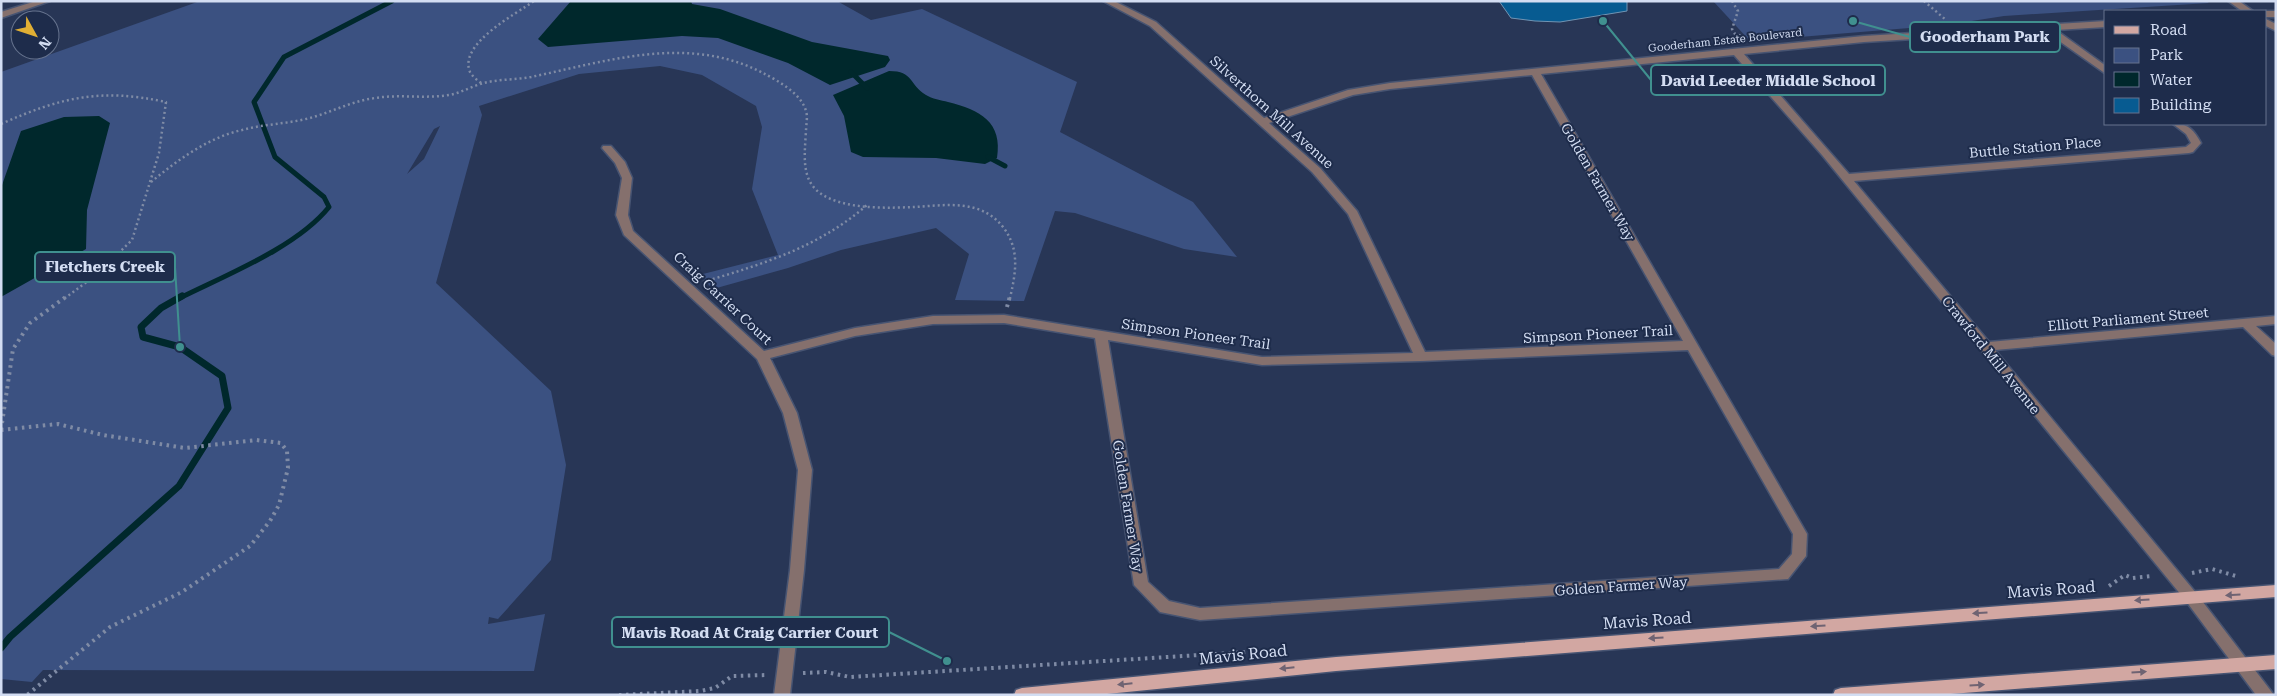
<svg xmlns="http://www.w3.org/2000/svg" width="2277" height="696" viewBox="0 0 2277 696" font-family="'Roboto Serif',serif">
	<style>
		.green { fill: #3b5181; fill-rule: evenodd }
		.water { fill: #00282c }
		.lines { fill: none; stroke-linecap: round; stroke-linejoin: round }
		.stream-far1 { stroke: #00282c; stroke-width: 5 }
		.stream { stroke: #00282c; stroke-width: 7 }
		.building { fill: #075b91; stroke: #7194b3 }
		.minor-casing { stroke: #475472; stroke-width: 3 }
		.major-casing { stroke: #475472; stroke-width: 3 }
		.path-far1 { stroke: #7f8ba5; stroke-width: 2.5; stroke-dasharray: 2 3; stroke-linecap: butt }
		.path { stroke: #7f8ba5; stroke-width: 4; stroke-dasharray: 2.5 4.5; stroke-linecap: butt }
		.minor { fill: #85706d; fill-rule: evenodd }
		.major { fill: #d2a7a2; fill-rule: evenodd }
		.oneway { fill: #6f6372 }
		.labels { text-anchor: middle; stroke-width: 4; stroke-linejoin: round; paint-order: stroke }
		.far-street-label { font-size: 11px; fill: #d3ddf2; stroke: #1e2c4b }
		.street-label { font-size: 14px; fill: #d3ddf2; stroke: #1e2c4b }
		.near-street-label { font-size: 16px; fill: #d3ddf2; stroke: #1e2c4b }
		.leader { fill: none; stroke: #40908f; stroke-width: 2 }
		.callout-dot { fill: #40908f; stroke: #1e2c4b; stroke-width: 2 }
		.callout { fill: #1e2c4b; stroke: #40908f; stroke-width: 2 }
		.callout-label { font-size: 15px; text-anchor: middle; font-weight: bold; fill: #d3ddf2 }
	</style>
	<rect width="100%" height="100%" fill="#283656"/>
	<!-- green -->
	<g class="green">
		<path d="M200 1H837L871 20 922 9 1077 82 1060 132 1193 202 1237 257 1184 249 1075 213 1055 211 1024 301 955 300 969 254 936 228 841 250 788 268 713 289 699 275 778 255 752 189 762 127 756 106 702 75 660 66 579 74 479 106 482 115 436 283 551 391 566 465 551 560 498 619 489 617 488 624 545 614 534 671 43 670 32 682 1 679V72ZM440 126 424 159 407 174 434 129Z"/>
		<path d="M1713 1H2206L2209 3 2004 16 1946 25 1750 41Z"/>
	</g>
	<!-- water -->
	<g class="water">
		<path d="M571 1H691L692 4 720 9 812 42 888 56 890 60 885 67 830 85 788 63 718 38 682 36 548 47 538 39Z"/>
		<path d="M889 71C914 71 909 85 926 95 932 99 941 100 948 102 980 110 1003 122 997 158L985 164 936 158 863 157 851 152 844 116 833 95Z"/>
		<path d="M99 116 110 123 87 210 86 249 1 297V188L21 131 64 117Z"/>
	</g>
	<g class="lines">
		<!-- stream-far1 -->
		<g class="stream-far1">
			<path d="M851 72 867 88"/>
			<path d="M988 157 1005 166"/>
			<path d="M180 298C226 275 297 247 329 207L324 197 275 157 254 102 284 57 392 1"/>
		</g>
		<!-- stream -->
		<path class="stream" d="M1 648 10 637 179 486 228 408 222 376 180 347 143 337 141 327 161 308 182 296"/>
	</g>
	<!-- building -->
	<path class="building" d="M1499 1H1627V11L1560 22 1535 21 1511 18Z"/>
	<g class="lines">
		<!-- minor casing -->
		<g class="minor-casing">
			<g id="minor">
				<path d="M36 1H50L1 18V12Z"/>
				<path d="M1103 1H1114L1156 22 1264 118 1348 90 1390 83 1864 36 2106 21V27L2056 30 2106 66V74L2045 31 1864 42 1744 54 1849 174 2186 147 2191 143 2186 134 2173 124C2188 123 2194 130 2201 143L2193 152 2189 153 1854 181 1989 342 2276 316V324L2256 326 2276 344V356L2272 355 2243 327 1995 350 2196 593 2274 695H2256L2186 601 1822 155 1734 55 1541 74 1807 534 1806 556 1788 579 1200 620 1160 612 1134 585 1095 338 1004 323 933 324 855 336 770 358 797 413 812 470 804 570 790 695H774L790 570 798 470 783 413 757 359 624 235 616 215 622 178 615 163 602 148 603 146H611L625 162 632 178 628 215 633 231 764 351 855 328 933 316 1004 315 1262 357 1413 353 1348 214 1312 172 1150 26ZM1532 75 1683 341 1425 352 1357 211 1320 168 1269 123 1353 95 1390 89ZM1108 340 1262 365 1421 361 1688 350 1793 534 1792 554 1779 569 1200 608 1169 601 1148 582Z"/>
				<path d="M2228 1H2239L2253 11H2242Z"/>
				<rect x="2266" y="11" width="10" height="6"/>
				<path d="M2266 19 2276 24V31L2266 26Z"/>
			</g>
		</g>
		<!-- major casing -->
		<g class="major-casing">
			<g id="major">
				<path d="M2276 585V597L1336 671 1097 695H1014L1016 690 1022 688 1336 657Z"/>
				<path d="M2276 655V669L1938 695H1833L1835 690 1841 688Z"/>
			</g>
		</g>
		<!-- path-far1 -->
		<g class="path-far1">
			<path d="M1732 1 1738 11 1732 29 1735 34 1742 36"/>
			<path d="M1924 1 1946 20"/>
			<path d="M481 83C477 80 472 76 470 72 458 44 516 14 534 1"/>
			<path d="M1 124C62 97 100 88 166 102L159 153 132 240 96 275 65 298"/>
			<path d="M151 182C178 160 207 138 242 130 264 124 287 124 310 118 332 112 352 101 375 98 399 94 424 99 449 95 461 93 472 86 484 83 499 79 515 80 531 77 608 61 688 34 763 73 778 81 801 93 806 111 808 117 806 125 806 131 804 163 800 189 836 201 860 209 890 208 915 207 946 205 981 199 1003 227 1020 249 1016 272 1010 298"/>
			<path d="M703 282C763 264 819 247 867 205"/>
		</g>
		<!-- path -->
		<g class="path">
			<path d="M1007 307 1010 296"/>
			<path d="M1 430 13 349 30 323 67 296"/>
			<path d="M1 430 58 424 103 435 185 448 256 440 281 443 287 451 288 468 279 505 270 521 250 546 182 592 110 627 27 695"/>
			<path d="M2192 573 2212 569 2236 576"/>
			<path d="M2109 586 2125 575 2132 578 2151 576"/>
			<path d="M803 673 826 672 850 677 1263 651"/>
			<path d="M619 695 700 691 715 688 732 676 767 675"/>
		</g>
		<!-- minor -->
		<use href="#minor" class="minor"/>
		<!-- major -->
		<use href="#major" class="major"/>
	</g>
	<!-- one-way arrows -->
	<defs><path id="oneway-solid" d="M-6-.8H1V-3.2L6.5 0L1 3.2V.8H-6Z" transform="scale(1.25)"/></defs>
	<g class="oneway">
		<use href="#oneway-solid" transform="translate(2233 595) rotate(177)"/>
		<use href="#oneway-solid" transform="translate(2142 600) rotate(176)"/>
		<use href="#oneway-solid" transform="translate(1980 613) rotate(176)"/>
		<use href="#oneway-solid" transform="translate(1818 626) rotate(176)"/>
		<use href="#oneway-solid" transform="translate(1656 638) rotate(176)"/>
		<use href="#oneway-solid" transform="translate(1287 668) rotate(174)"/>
		<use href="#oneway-solid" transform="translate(2139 672) rotate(-4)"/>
		<use href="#oneway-solid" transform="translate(1125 684) rotate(174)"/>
		<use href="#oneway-solid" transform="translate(1977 685) rotate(-4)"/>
	</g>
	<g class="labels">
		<!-- far-street labels -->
		<g class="far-street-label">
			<text transform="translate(1725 40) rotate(-6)" y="4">Gooderham Estate Boulevard</text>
		</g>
		<!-- street labels -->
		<g class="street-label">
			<text transform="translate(1272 112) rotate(42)" y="5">Silverthorn Mill Avenue</text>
			<text transform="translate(2035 147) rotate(-5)" y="5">Buttle Station Place</text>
			<text transform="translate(1598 182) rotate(60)" y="5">Golden Farmer Way</text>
			<text transform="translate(723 298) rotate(43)" y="5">Craig Carrier Court</text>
			<text transform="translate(2128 319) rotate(-5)" y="5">Elliott Parliament Street</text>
			<text transform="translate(1196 334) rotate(8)" y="5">Simpson Pioneer Trail</text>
			<text transform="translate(1598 334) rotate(-3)" y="5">Simpson Pioneer Trail</text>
			<text transform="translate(1991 355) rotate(51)" y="5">Crawford Mill Avenue</text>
			<text transform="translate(1128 506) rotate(81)" y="5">Golden Farmer Way</text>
			<text transform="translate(1621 586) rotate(-4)" y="5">Golden Farmer Way</text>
		</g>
		<!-- near-street labels -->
		<g class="near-street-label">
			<text transform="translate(2051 589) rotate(-4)" y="6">Mavis Road</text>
			<text transform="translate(1647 620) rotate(-4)" y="6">Mavis Road</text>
			<text transform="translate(1243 654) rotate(-6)" y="6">Mavis Road</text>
		</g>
	</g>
	<!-- callouts -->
	<path class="leader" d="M1853 21L1910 37M1603 21L1651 80M180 347L175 267M947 661L889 632"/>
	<g class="callout-dot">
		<circle cx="1853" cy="21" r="5"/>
		<circle cx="1603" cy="21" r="5"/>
		<circle cx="180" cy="347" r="5"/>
		<circle cx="947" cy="661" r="5"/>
	</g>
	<g class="callout">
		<rect x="1910" y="22" width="150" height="30" rx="5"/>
		<rect x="1651" y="65" width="234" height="30" rx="5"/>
		<rect x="35" y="252" width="140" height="30" rx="5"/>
		<rect x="612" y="617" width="277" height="30" rx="5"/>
	</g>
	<g class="callout-label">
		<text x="1985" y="42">Gooderham Park</text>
		<text x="1768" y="86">David Leeder Middle School</text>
		<text x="105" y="272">Fletchers Creek</text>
		<text x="750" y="638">Mavis Road At Craig Carrier Court</text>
	</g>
	<!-- border -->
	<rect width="2277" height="696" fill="none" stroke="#d3ddf2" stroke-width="5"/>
	<!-- legend -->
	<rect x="2104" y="10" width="162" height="115" fill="#1e2c4b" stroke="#66738e"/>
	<rect x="2114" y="26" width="25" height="8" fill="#d2a7a2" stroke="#66738e"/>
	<text x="2150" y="35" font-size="15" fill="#d3ddf2">Road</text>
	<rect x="2114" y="48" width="25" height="15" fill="#3b5181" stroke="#66738e"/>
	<text x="2150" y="60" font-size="15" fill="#d3ddf2">Park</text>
	<rect x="2114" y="72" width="25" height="15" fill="#00282c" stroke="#66738e"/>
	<text x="2150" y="85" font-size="15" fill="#d3ddf2">Water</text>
	<rect x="2114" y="98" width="25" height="15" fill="#075b91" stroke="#66738e"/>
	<text x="2150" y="110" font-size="15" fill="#d3ddf2">Building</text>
	<!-- north arrow -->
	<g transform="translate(35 35) rotate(130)"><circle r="24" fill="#1e2c4b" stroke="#66738e"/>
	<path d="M0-4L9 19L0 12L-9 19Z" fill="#e1af34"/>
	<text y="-8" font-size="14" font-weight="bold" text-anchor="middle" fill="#d3ddf2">N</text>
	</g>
</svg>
